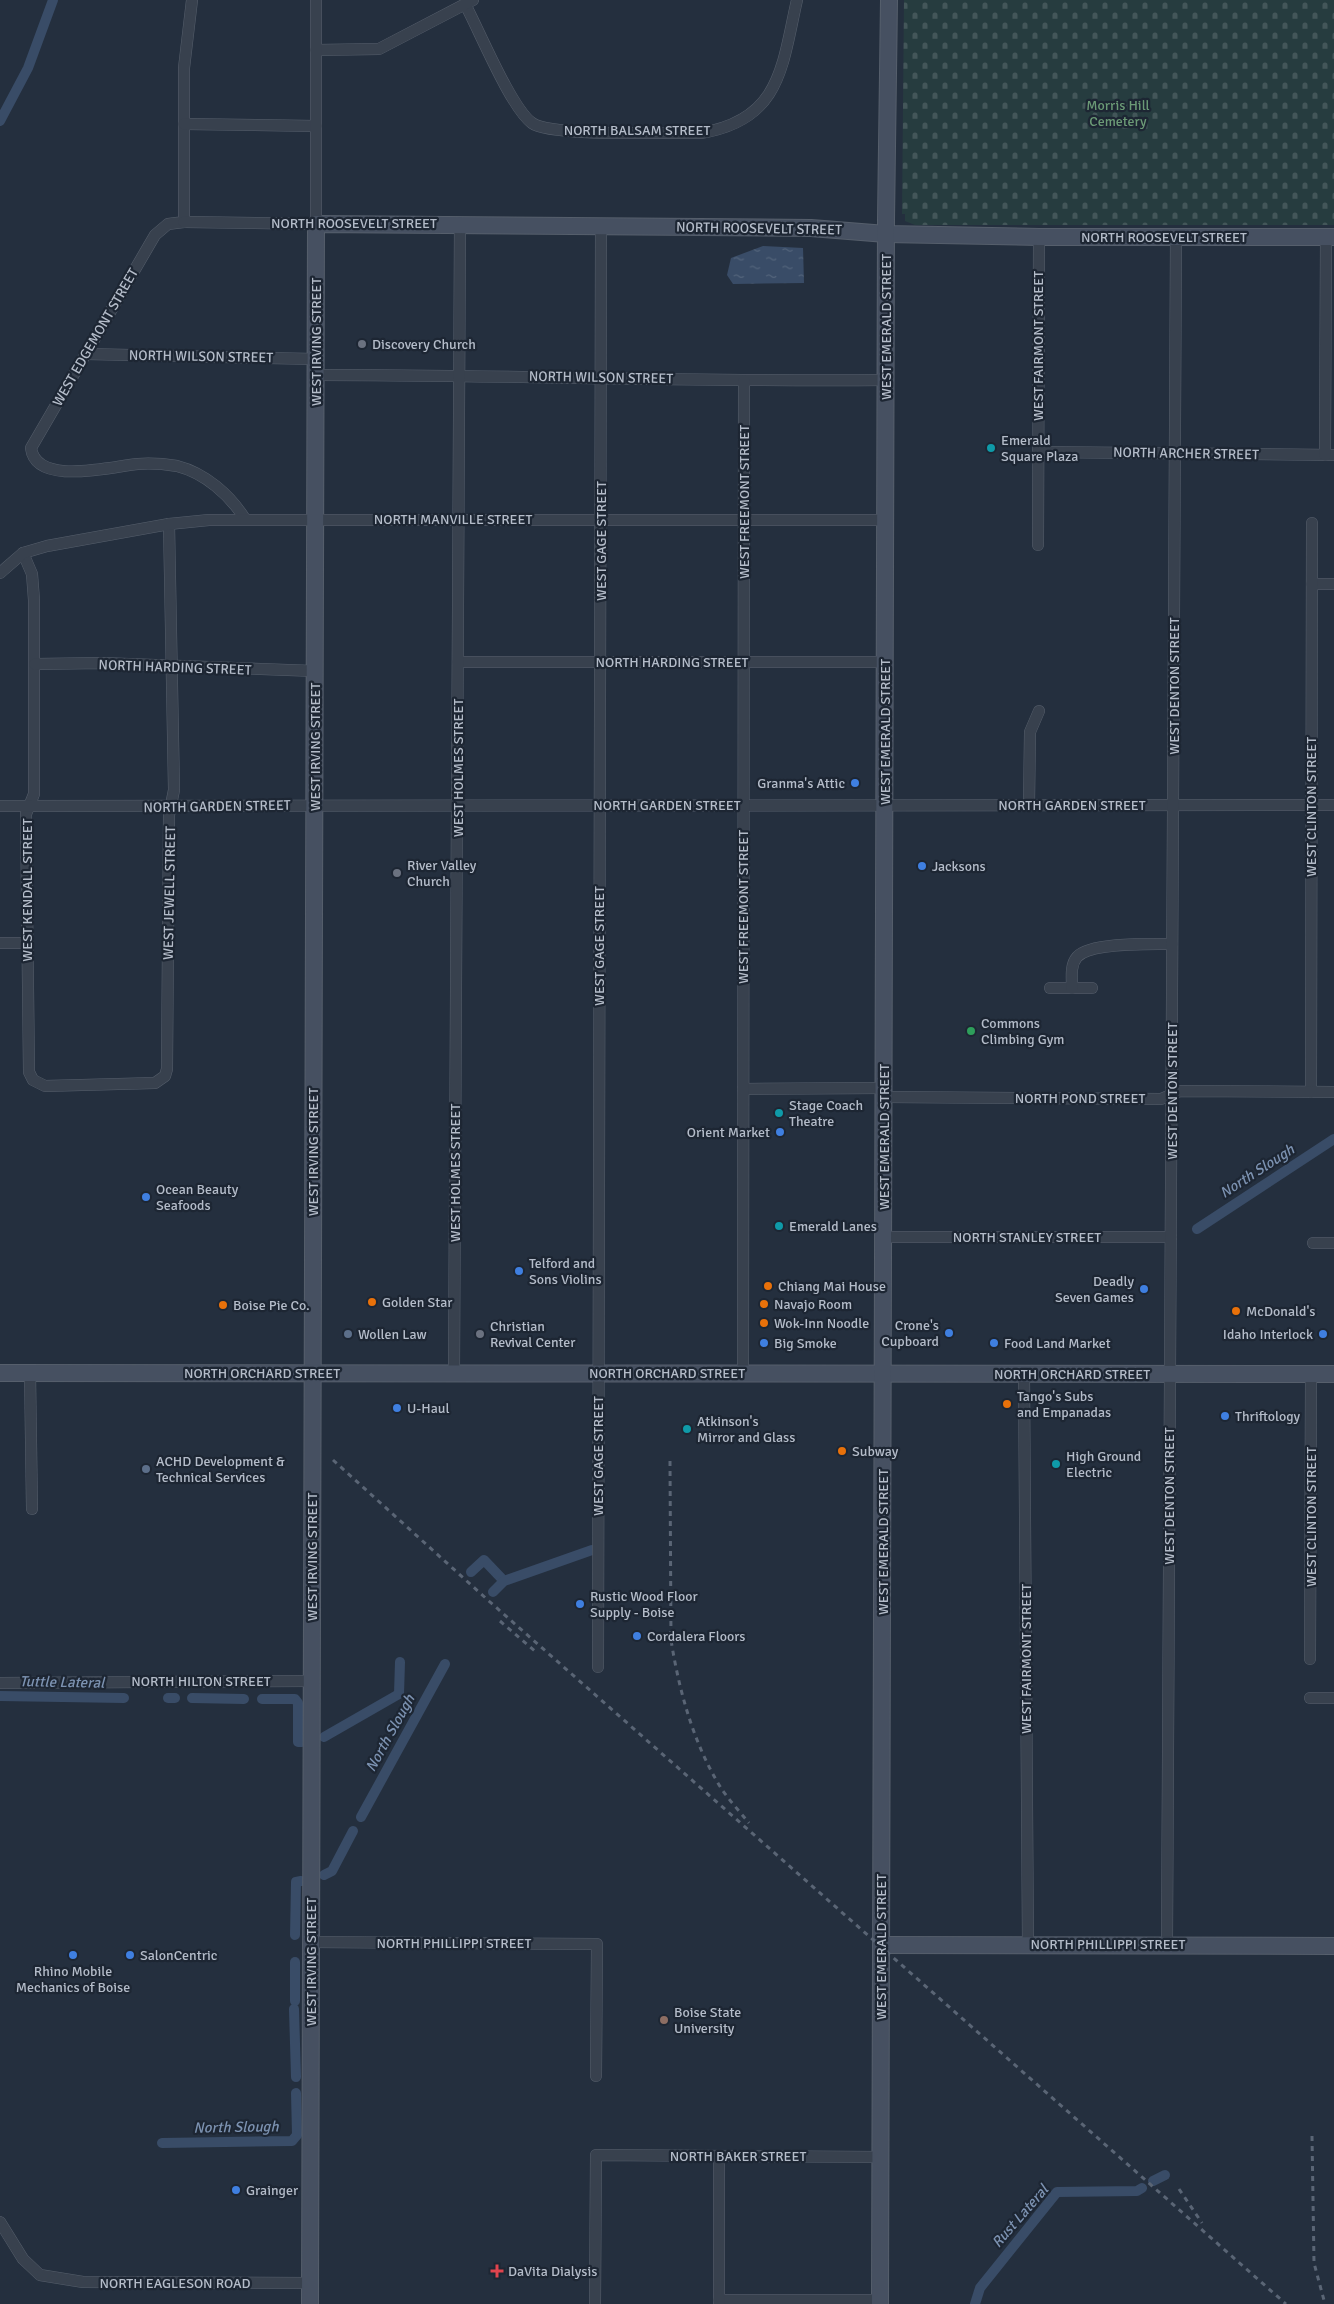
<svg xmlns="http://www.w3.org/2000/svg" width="1334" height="2304" viewBox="0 0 1334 2304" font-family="Signika,sans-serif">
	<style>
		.cemetery { fill: url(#cemetery-stones) }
		.water { fill: url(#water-ripples) }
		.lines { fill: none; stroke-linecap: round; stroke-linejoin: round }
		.canal { stroke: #394c67; stroke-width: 10 }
		.street-casing { stroke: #565f6c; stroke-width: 12 }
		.secondary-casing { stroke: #565f6c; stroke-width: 18 }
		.street { stroke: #38414e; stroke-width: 11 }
		.secondary { stroke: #465061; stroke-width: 16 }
		.rail { stroke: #5a6575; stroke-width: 3; stroke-dasharray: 5 5; stroke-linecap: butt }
		.worship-dot { fill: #6b7280; stroke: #1d2633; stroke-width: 2 }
		.culture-dot { fill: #0f9aa8; stroke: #1d2633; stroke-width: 2 }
		.shop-dot { fill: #3f7fe0; stroke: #1d2633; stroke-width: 2 }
		.leisure-dot { fill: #2e9e5b; stroke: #1d2633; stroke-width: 2 }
		.food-dot { fill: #e8710a; stroke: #1d2633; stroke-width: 2 }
		.service-dot { fill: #5c6f8a; stroke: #1d2633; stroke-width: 2 }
		.education-dot { fill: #8d6e63; stroke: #1d2633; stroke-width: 2 }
		.health-dot { fill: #e0444e; stroke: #1d2633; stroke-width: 2 }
		.labels { text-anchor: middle; stroke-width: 4.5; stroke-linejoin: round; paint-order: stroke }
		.park-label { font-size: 14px; fill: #6b9a76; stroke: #1d2633 }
		.street-label { font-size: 14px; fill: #b4bcc9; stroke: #1d2633 }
		.poi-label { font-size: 14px; fill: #b4bcc9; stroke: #1d2633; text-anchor: start }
		.water-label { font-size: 15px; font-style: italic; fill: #7c92b1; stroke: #1d2633 }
	</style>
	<defs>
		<pattern id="cemetery-stones" width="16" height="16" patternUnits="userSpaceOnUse" patternTransform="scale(1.25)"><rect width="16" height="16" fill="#263c3f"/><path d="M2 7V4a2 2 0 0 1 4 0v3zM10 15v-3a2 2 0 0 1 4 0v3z" fill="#435659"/></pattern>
		<pattern id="water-ripples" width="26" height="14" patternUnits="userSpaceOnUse" patternTransform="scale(1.25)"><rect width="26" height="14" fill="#394c67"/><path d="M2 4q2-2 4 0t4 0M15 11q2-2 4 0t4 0" fill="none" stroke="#53647b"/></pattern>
	</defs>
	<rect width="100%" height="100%" fill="#242f3e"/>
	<!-- cemetery -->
	<path class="cemetery" d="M904 0H1334V225H915L905 221V214H902Z"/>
	<!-- water -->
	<path class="water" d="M763 246 803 248 804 283 733 284 727 275 731 258Z"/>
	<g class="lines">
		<!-- canal -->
		<g class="canal">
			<path d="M0 121 28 68 53 0"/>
			<path d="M1197 1229 1334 1139"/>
			<path d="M471 1572 484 1560 504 1581"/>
			<path d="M493 1592 504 1581 592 1550"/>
			<path d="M0 1696 124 1698"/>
			<path d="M168 1698H175"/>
			<path d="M192 1698 244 1699"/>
			<path d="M262 1699H295L298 1703V1742H302"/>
			<path d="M324 1737 399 1694 400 1662"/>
			<path d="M361 1817 445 1664"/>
			<path d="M324 1875 332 1871 353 1831"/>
			<path d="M295 1935 296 1882 301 1881"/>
			<path d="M295 2001V1962"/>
			<path d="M294 2009 296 2077"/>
			<path d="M162 2143 292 2141 297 2135 296 2093"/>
			<path d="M1153 2181 1165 2175"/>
			<path d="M975 2304 980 2288 1057 2192 1137 2191 1142 2188"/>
		</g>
		<!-- street casing -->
		<g class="street-casing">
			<g id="street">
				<path d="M192 0 184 68V222L168 224 155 235 31 448C36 487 113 466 138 464 151 463 164 464 177 466 205 473 230 495 245 519"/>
				<path d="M465 4C479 30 511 108 532 123 551 137 670 132 701 133 781 120 782 66 797 0"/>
				<path d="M316 50 379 49 473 0"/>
				<path d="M184 124 316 126"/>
				<path d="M184 222 316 224V0"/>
				<path d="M86 354 316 359"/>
				<path d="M315 375C506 375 696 382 886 380"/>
				<path d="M1038 452 1334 455"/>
				<path d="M1325 455 1326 237"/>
				<path d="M1038 545 1039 237"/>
				<path d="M23 553 32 574 34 600V794L26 814 29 1072 33 1080 45 1086 155 1083 165 1076 167 1069 169 815 174 790 169 524"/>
				<path d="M0 573 23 553 47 546 169 524 209 520H886"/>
				<path d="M1312 584H1334"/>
				<path d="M458 662H885"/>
				<path d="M35 664 102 663 315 671"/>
				<path d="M1029 805 1030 732 1039 711"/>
				<path d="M0 806 1334 805"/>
				<path d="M0 943H26"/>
				<path d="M1050 988H1092"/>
				<path d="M1072 988C1072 978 1070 965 1077 957 1090 942 1152 944 1172 944"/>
				<path d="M743 1089 884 1088"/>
				<path d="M1311 1092 1312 523"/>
				<path d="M884 1097 1161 1099 1180 1091 1334 1092"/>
				<path d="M884 1237H1171"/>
				<path d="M1313 1243H1334"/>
				<path d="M30 1373 32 1509"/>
				<path d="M454 1373 460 223"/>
				<path d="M743 1374 744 381"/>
				<path d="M1024 1374 1028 1944"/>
				<path d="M1310 1659 1311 1374"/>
				<path d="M598 1667 601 225"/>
				<path d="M0 1683 312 1681"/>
				<path d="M1310 1698H1334"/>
				<path d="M311 1942 597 1944 596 2076"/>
				<path d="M1167 1944 1176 237"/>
				<path d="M0 2222 23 2259 40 2275 83 2282 310 2283"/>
				<path d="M719 2300H880"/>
				<path d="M595 2304 596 2155 881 2157"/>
				<path d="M719 2304V2156"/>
			</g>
		</g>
		<!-- secondary casing -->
		<g class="secondary-casing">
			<g id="secondary">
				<path d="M0 1373 1334 1374"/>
				<path d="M881 1945 1334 1946"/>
				<path d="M310 2304 316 224 811 228 886 234 1039 237H1334"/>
				<path d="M880 2304 886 220 889 0"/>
			</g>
		</g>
		<!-- street -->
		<use href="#street" class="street"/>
		<!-- secondary -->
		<use href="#secondary" class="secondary"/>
		<!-- rail -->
		<g class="rail">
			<path d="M333 1460 490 1602 1286 2304"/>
			<path d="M670 1461 671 1640C679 1690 693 1743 721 1788 729 1800 740 1812 749 1823"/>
			<path d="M500 1621 536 1652"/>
			<path d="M1312 2136 1314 2263 1325 2304"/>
			<path d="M1179 2189 1202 2223"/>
		</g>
	</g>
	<!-- markers -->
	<g class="worship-dot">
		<circle cx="362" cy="344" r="5"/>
		<circle cx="397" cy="873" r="5"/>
		<circle cx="480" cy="1334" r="5"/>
	</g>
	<g class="culture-dot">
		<circle cx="991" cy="448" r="5"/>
		<circle cx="779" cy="1113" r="5"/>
		<circle cx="779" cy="1226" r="5"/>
		<circle cx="687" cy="1429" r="5"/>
		<circle cx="1056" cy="1464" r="5"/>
	</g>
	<g class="shop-dot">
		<circle cx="855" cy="783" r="5"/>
		<circle cx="922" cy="866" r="5"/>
		<circle cx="780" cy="1132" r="5"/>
		<circle cx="146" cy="1197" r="5"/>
		<circle cx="519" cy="1271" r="5"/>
		<circle cx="1144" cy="1289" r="5"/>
		<circle cx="949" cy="1333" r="5"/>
		<circle cx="1323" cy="1334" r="5"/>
		<circle cx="764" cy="1343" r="5"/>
		<circle cx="994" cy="1343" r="5"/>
		<circle cx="397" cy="1408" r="5"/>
		<circle cx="1225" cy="1416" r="5"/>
		<circle cx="580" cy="1604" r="5"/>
		<circle cx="637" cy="1636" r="5"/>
		<circle cx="73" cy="1955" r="5"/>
		<circle cx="130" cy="1955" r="5"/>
		<circle cx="236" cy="2190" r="5"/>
	</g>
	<circle class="leisure-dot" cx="971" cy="1031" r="5"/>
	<g class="food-dot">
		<circle cx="768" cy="1286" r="5"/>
		<circle cx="372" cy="1302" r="5"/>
		<circle cx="764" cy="1304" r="5"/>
		<circle cx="223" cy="1305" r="5"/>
		<circle cx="1236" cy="1311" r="5"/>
		<circle cx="764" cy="1323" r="5"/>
		<circle cx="1007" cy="1404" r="5"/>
		<circle cx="842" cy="1451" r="5"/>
	</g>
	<g class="service-dot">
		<circle cx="348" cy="1334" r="5"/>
		<circle cx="146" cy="1469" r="5"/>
	</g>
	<circle class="education-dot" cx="664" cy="2020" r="5"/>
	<path class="health-dot" d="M494.5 2263.5h5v5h5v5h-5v5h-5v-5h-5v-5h5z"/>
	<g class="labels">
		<!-- park labels -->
		<g class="park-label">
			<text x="1118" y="110">Morris Hill<tspan x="1118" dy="16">Cemetery</tspan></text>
		</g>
		<!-- street labels -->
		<g class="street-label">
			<text x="637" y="135">NORTH BALSAM STREET</text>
			<text x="354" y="228">NORTH ROOSEVELT STREET</text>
			<text transform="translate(759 228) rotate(1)" y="5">NORTH ROOSEVELT STREET</text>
			<text x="1164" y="242">NORTH ROOSEVELT STREET</text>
			<text transform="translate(886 327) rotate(-90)" y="5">WEST EMERALD STREET</text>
			<text transform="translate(95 337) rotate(-60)" y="5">WEST EDGEMONT STREET</text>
			<text transform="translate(316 342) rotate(-90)" y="5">WEST IRVING STREET</text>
			<text transform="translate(1038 346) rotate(-90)" y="5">WEST FAIRMONT STREET</text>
			<text transform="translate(201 356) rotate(1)" y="5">NORTH WILSON STREET</text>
			<text transform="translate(601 377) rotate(1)" y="5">NORTH WILSON STREET</text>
			<text transform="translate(1186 453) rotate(1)" y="5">NORTH ARCHER STREET</text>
			<text transform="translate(744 502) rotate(-90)" y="5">WEST FREEMONT STREET</text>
			<text x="453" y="524">NORTH MANVILLE STREET</text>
			<text transform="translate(601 541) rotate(-90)" y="5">WEST GAGE STREET</text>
			<text x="672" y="667">NORTH HARDING STREET</text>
			<text transform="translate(175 667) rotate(2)" y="5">NORTH HARDING STREET</text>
			<text transform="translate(1174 686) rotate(-90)" y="5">WEST DENTON STREET</text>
			<text transform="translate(885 732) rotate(-90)" y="5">WEST EMERALD STREET</text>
			<text transform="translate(315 747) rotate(-90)" y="5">WEST IRVING STREET</text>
			<text transform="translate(458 768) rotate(-90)" y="5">WEST HOLMES STREET</text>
			<text x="667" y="810">NORTH GARDEN STREET</text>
			<text x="1072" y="810">NORTH GARDEN STREET</text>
			<text transform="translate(217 806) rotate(-1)" y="5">NORTH GARDEN STREET</text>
			<text transform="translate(1311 807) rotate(-90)" y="5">WEST CLINTON STREET</text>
			<text transform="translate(27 890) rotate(-90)" y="5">WEST KENDALL STREET</text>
			<text transform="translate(169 893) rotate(-89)" y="5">WEST JEWELL STREET</text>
			<text transform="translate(743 907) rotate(-90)" y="5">WEST FREEMONT STREET</text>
			<text transform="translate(599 946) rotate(-90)" y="5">WEST GAGE STREET</text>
			<text transform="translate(1172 1091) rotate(-90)" y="5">WEST DENTON STREET</text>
			<text x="1080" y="1103">NORTH POND STREET</text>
			<text transform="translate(884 1137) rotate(-90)" y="5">WEST EMERALD STREET</text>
			<text transform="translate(313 1152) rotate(-90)" y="5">WEST IRVING STREET</text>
			<text transform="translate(455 1173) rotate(-90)" y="5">WEST HOLMES STREET</text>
			<text x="1027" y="1242">NORTH STANLEY STREET</text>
			<text x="262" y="1378">NORTH ORCHARD STREET</text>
			<text x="667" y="1378">NORTH ORCHARD STREET</text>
			<text x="1072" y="1379">NORTH ORCHARD STREET</text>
			<text transform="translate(598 1456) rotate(-90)" y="5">WEST GAGE STREET</text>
			<text transform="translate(1169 1496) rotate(-90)" y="5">WEST DENTON STREET</text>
			<text transform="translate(1311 1517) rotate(-90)" y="5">WEST CLINTON STREET</text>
			<text transform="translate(883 1542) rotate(-90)" y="5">WEST EMERALD STREET</text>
			<text transform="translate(312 1557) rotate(-90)" y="5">WEST IRVING STREET</text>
			<text transform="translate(1026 1659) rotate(-90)" y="5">WEST FAIRMONT STREET</text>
			<text x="201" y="1686">NORTH HILTON STREET</text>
			<text x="454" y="1948">NORTH PHILLIPPI STREET</text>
			<text x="1108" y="1949">NORTH PHILLIPPI STREET</text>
			<text transform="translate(881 1947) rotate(-90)" y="5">WEST EMERALD STREET</text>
			<text transform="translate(311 1962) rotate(-90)" y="5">WEST IRVING STREET</text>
			<text x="738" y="2161">NORTH BAKER STREET</text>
			<text x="175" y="2288">NORTH EAGLESON ROAD</text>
		</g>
		<!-- poi labels -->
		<g class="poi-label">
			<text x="372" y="349">Discovery Church</text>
			<text x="1001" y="445">Emerald<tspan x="1001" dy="16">Square Plaza</tspan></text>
			<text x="845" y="788" text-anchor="end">Granma's Attic</text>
			<text x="407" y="870">River Valley<tspan x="407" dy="16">Church</tspan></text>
			<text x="932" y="871">Jacksons</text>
			<text x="981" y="1028">Commons<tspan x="981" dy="16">Climbing Gym</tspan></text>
			<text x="789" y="1110">Stage Coach<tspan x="789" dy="16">Theatre</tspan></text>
			<text x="770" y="1137" text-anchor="end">Orient Market</text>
			<text x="156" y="1194">Ocean Beauty<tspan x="156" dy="16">Seafoods</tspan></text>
			<text x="789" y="1231">Emerald Lanes</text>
			<text x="529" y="1268">Telford and<tspan x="529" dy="16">Sons Violins</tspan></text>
			<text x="1134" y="1286" text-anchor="end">Deadly<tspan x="1134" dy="16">Seven Games</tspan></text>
			<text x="778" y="1291">Chiang Mai House</text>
			<text x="382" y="1307">Golden Star</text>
			<text x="774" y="1309">Navajo Room</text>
			<text x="233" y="1310">Boise Pie Co.</text>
			<text x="1246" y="1316">McDonald's</text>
			<text x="774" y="1328">Wok-Inn Noodle</text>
			<text x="939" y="1330" text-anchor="end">Crone's<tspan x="939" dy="16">Cupboard</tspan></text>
			<text x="490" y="1331">Christian<tspan x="490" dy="16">Revival Center</tspan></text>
			<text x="358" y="1339">Wollen Law</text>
			<text x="1313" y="1339" text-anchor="end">Idaho Interlock</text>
			<text x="774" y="1348">Big Smoke</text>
			<text x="1004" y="1348">Food Land Market</text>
			<text x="1017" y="1401">Tango's Subs<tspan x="1017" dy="16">and Empanadas</tspan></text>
			<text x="407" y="1413">U-Haul</text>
			<text x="1235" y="1421">Thriftology</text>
			<text x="697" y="1426">Atkinson's<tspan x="697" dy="16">Mirror and Glass</tspan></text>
			<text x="852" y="1456">Subway</text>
			<text x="1066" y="1461">High Ground<tspan x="1066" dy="16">Electric</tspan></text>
			<text x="156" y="1466">ACHD Development &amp;<tspan x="156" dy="16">Technical Services</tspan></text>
			<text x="590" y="1601">Rustic Wood Floor<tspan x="590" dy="16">Supply - Boise</tspan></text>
			<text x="647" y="1641">Cordalera Floors</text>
			<text x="140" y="1960">SalonCentric</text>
			<text x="73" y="1976" text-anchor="middle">Rhino Mobile<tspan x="73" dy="16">Mechanics of Boise</tspan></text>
			<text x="674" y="2017">Boise State<tspan x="674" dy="16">University</tspan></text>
			<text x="246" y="2195">Grainger</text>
			<text x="508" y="2276">DaVita Dialysis</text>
		</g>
		<!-- water labels -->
		<g class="water-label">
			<text transform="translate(1257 1171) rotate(-33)" y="5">North Slough</text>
			<text transform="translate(62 1682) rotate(1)" y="5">Tuttle Lateral</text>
			<text transform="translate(390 1733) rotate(-61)" y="5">North Slough</text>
			<text transform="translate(236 2127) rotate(-1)" y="5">North Slough</text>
			<text transform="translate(1020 2216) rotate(-49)" y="5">Rust Lateral</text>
		</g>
	</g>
</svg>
